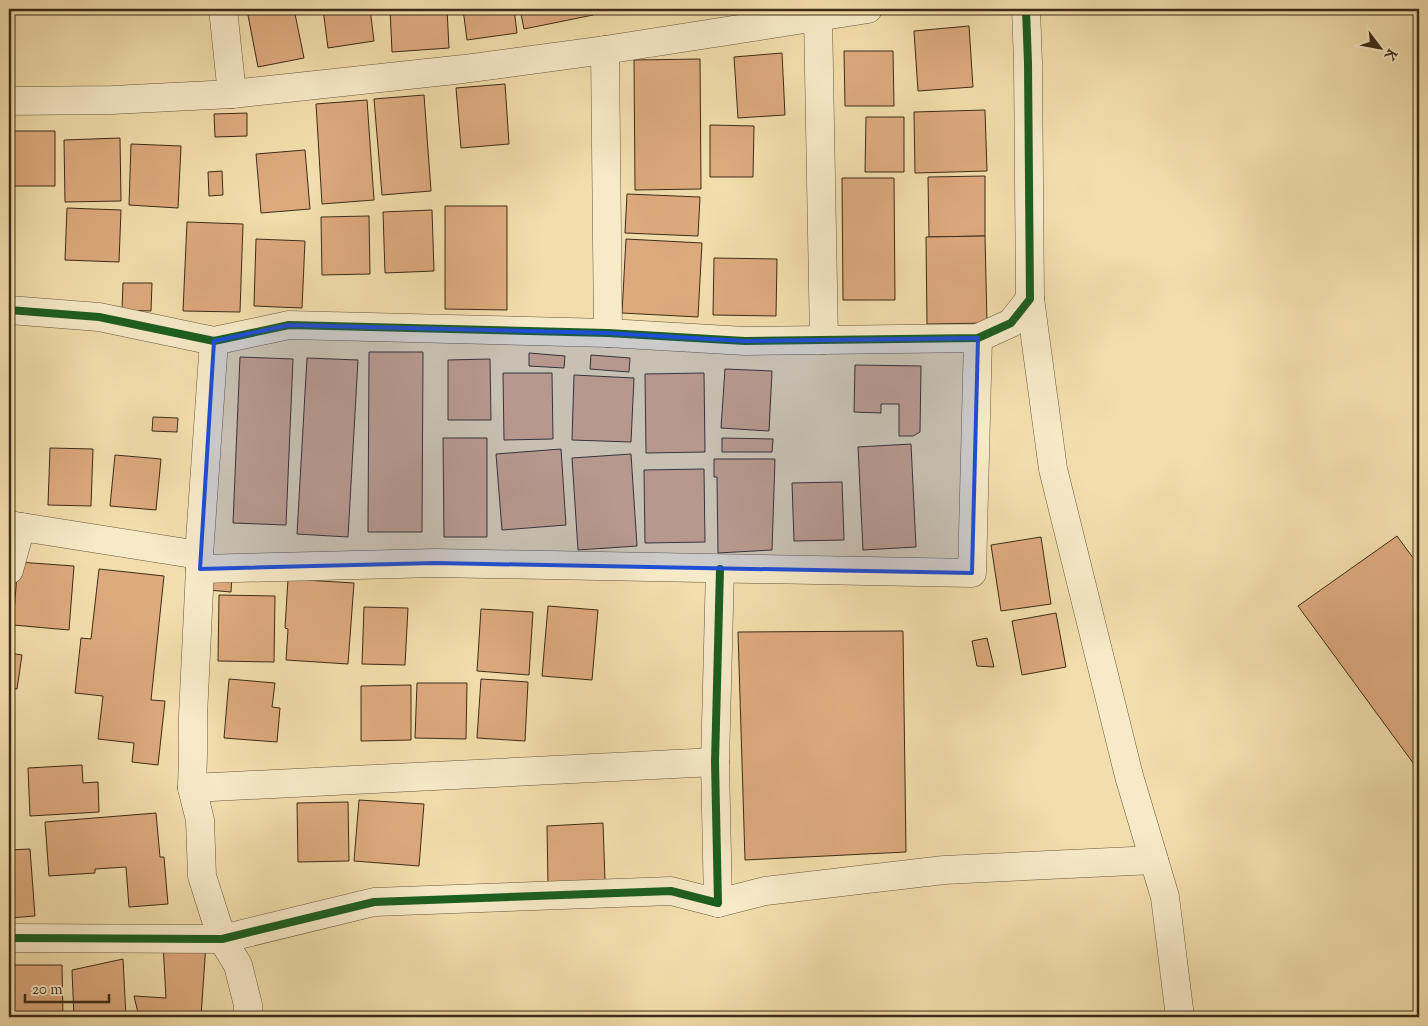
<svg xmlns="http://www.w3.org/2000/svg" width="1428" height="1026" viewBox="0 0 1428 1026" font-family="'Sorts Mill Goudy',serif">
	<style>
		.building { fill: #ddaa7e; stroke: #3d2c17 }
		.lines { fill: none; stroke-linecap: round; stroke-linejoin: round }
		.street-casing { stroke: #6a583c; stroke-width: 29 }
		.street { stroke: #f7eac9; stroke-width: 28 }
		.cycleway-casing { stroke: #f7eac9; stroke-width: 11 }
		.cycleway { stroke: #1b5e20; stroke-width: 8 }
		.marked { fill: #1d4ed8; fill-opacity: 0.2; stroke: #1d4ed8; stroke-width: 4; stroke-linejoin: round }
	</style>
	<rect width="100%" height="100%" fill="#f2deac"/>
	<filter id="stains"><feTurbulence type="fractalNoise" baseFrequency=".004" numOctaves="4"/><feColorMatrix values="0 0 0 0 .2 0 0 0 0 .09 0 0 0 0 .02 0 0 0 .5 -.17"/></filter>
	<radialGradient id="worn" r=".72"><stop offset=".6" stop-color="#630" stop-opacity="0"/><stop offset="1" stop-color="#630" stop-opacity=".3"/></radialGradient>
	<!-- building -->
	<g class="building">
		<path d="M9 9H63L9 12Z"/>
		<path d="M255 9H294L304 58 258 67 247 10Z"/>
		<path d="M323 9H370L374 41 328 48Z"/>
		<path d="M390 9H447L449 48 392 52Z"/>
		<path d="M463 9H514L517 33 467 40Z"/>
		<path d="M520 9H592L593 15 524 29Z"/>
		<path d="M969 26 973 87 918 91 914 31Z"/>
		<path d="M844 51H893L894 106H845Z"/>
		<path d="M782 53 785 115 738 118 734 57Z"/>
		<path d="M700 59 701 189 635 190 634 60Z"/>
		<path d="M505 84 509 144 461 148 456 88Z"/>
		<path d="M424 95 431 191 382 195 374 99Z"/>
		<path d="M367 100 374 200 322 204 316 104Z"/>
		<path d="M985 110 987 171 915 173 914 112Z"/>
		<path d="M247 113V136L215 137 214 114Z"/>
		<path d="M866 117H904V172H865Z"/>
		<path d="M710 125 754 126 753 177H710Z"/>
		<path d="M9 131H55V186H13V198H9Z"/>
		<path d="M120 138 121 201 65 202 64 140Z"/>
		<path d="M131 144 181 146 178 208 129 205Z"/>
		<path d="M305 150 310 209 261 213 256 154Z"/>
		<path d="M222 171 223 195 209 196 208 172Z"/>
		<path d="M985 176V236L929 237 928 177Z"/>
		<path d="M842 178H894L895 300H843Z"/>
		<path d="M627 194 700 197 698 236 625 233Z"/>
		<path d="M445 206H507V310L445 309Z"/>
		<path d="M67 208 121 210 119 262 65 260Z"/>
		<path d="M432 210 434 271 385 273 383 212Z"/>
		<path d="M369 216 370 274 322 275 321 217Z"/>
		<path d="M187 222 243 224 240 312 183 311Z"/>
		<path d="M985 236 987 323 927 324 926 237Z"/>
		<path d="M256 239 305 241 302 308 254 306Z"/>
		<path d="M626 239 702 243 698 317 622 313Z"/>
		<path d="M714 258 777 259 776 316 713 315Z"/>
		<path d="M123 283H152L151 311 122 310Z"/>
		<path d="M369 352H423L422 532H368Z"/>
		<path d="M529 353 565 356 564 368 529 366Z"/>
		<path d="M591 355 630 358 629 372 590 369Z"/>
		<path d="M240 357 293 359 286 525 233 523Z"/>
		<path d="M307 358 358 360 348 537 297 534Z"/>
		<path d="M490 359 491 420H448V360Z"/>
		<path d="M855 365 921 366 920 432 913 436H899V404H881V413L854 412Z"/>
		<path d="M725 369 772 371 769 431 721 428Z"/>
		<path d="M503 373H552L553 439 504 440Z"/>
		<path d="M704 373 705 452 646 453 645 374Z"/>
		<path d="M574 375 634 378 631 442 572 440Z"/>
		<path d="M153 417 178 418 177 432 152 431Z"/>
		<path d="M443 438H487V537H444Z"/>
		<path d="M722 438 773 439 772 452H722Z"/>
		<path d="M911 444 916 547 863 550 858 447Z"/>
		<path d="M50 448 93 449 91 506 48 505Z"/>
		<path d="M561 449 566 525 502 530 496 454Z"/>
		<path d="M631 454 637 546 578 550 572 458Z"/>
		<path d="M115 455 161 459 156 510 110 506Z"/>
		<path d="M714 459H775L772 550 718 553 717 477H714Z"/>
		<path d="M704 469 705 542 645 543 644 470Z"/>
		<path d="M842 482 844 540 794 541 792 483Z"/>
		<path d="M1397 536 1419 566V771L1298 606Z"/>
		<path d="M1041 537 1051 604 1001 611 991 545Z"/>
		<path d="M18 562 74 566 69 630 13 625Z"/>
		<path d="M99 569 164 576 151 700 165 701 158 765 132 762 134 743 98 739 103 696 75 693 81 638 91 639Z"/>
		<path d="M210 573 232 575 231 592 208 590Z"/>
		<path d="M288 579 354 583 348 664 286 660 288 629 285 628Z"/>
		<path d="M219 595 275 596 274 662 218 661Z"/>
		<path d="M548 606 598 610 592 680 542 676Z"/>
		<path d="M364 607 408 608 405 665 362 664Z"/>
		<path d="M481 609 533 612 529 675 477 671Z"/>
		<path d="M1056 613 1066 667 1022 675 1012 621Z"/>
		<path d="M903 631 906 852 745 860 738 632Z"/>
		<path d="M987 638 994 667 977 666 972 641Z"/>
		<path d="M9 653 22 655 17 689 9 688Z"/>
		<path d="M229 679 275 683 272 707 280 708 277 742 224 738Z"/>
		<path d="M481 679 528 682 525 741 477 738Z"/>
		<path d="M417 683H467L466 739 415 738Z"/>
		<path d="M411 685V740L361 741V686Z"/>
		<path d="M82 765 83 783 98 782 99 812 30 816 28 768Z"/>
		<path d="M359 800 424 804 419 866 354 861Z"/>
		<path d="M348 802 349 861 298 862 297 803Z"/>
		<path d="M156 813 160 857H164L168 904 129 907 126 867 95 869V873L49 876 45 822Z"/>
		<path d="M603 823 605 881 548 884 547 826Z"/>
		<path d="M30 849 35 916 9 918V850Z"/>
		<path d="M206 943 201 1017H139L134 996 166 998 163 944Z"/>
		<path d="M123 959 126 1017H74L72 970Z"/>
		<path d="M14 965H62L63 1017H12Z"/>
	</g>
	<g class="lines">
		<!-- street casing -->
		<g class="street-casing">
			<g id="street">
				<path d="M223 9 232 94"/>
				<path d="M818 17 824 340"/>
				<path d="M605 50 608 333"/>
				<path d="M9 101 112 100 232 94 464 69 605 50 868 9"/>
				<path d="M1030 299 1053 469 1129 776 1165 897 1180 1017"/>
				<path d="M9 310 99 317 214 341 289 325 608 333 745 341 978 338 1011 323 1030 299 1028 63 1026 9"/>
				<path d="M214 341 199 555 200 569 193 716V754L192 788 200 820 202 876 222 939 238 965 248 1005V1017"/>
				<path d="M9 525 199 555"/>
				<path d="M200 569 435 563 972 573 978 338"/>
				<path d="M9 570 21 527"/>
				<path d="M192 788 715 762"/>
				<path d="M718 903 765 891 944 870 1154 860"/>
				<path d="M9 938 222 939 374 902 671 891 718 903 715 762 720 569"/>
			</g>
		</g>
		<!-- street -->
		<use href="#street" class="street"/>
		<!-- cycleway casing -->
		<g class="cycleway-casing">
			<g id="cycleway">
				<path d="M9 310 99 317 214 341 289 325 608 333 745 341 978 338 1011 323 1030 299 1028 63 1026 9"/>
				<path d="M9 938 222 939 374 902 671 891 718 903 715 762 720 569"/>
			</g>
		</g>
		<!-- cycleway -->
		<use href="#cycleway" class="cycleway"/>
	</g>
	<!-- marked area -->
	<path class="marked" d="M289 325 608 333 745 341 978 338 972 573 435 563 200 569 214 341Z"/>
	<!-- margin -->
	<rect width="1428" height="1026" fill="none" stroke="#f2deac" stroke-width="30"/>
	<rect x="10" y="10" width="1408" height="1006" fill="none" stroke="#3d2c17" stroke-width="2.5"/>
	<rect x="15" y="15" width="1398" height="996" fill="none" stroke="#3d2c17"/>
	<!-- north arrow -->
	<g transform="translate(1380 48) rotate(122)" stroke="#f7eac9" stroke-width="4" paint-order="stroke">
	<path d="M0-4L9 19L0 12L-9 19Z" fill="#3d2c17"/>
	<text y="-8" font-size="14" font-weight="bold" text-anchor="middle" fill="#3d2c17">K</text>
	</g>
	<!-- scale -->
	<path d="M25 994v8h84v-8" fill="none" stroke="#3d2c17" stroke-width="2.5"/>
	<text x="32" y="994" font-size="15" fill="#3d2c17" stroke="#f7eac9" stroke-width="4" paint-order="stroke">20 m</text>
	<rect width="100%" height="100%" filter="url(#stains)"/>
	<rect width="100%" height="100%" fill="url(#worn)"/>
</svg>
